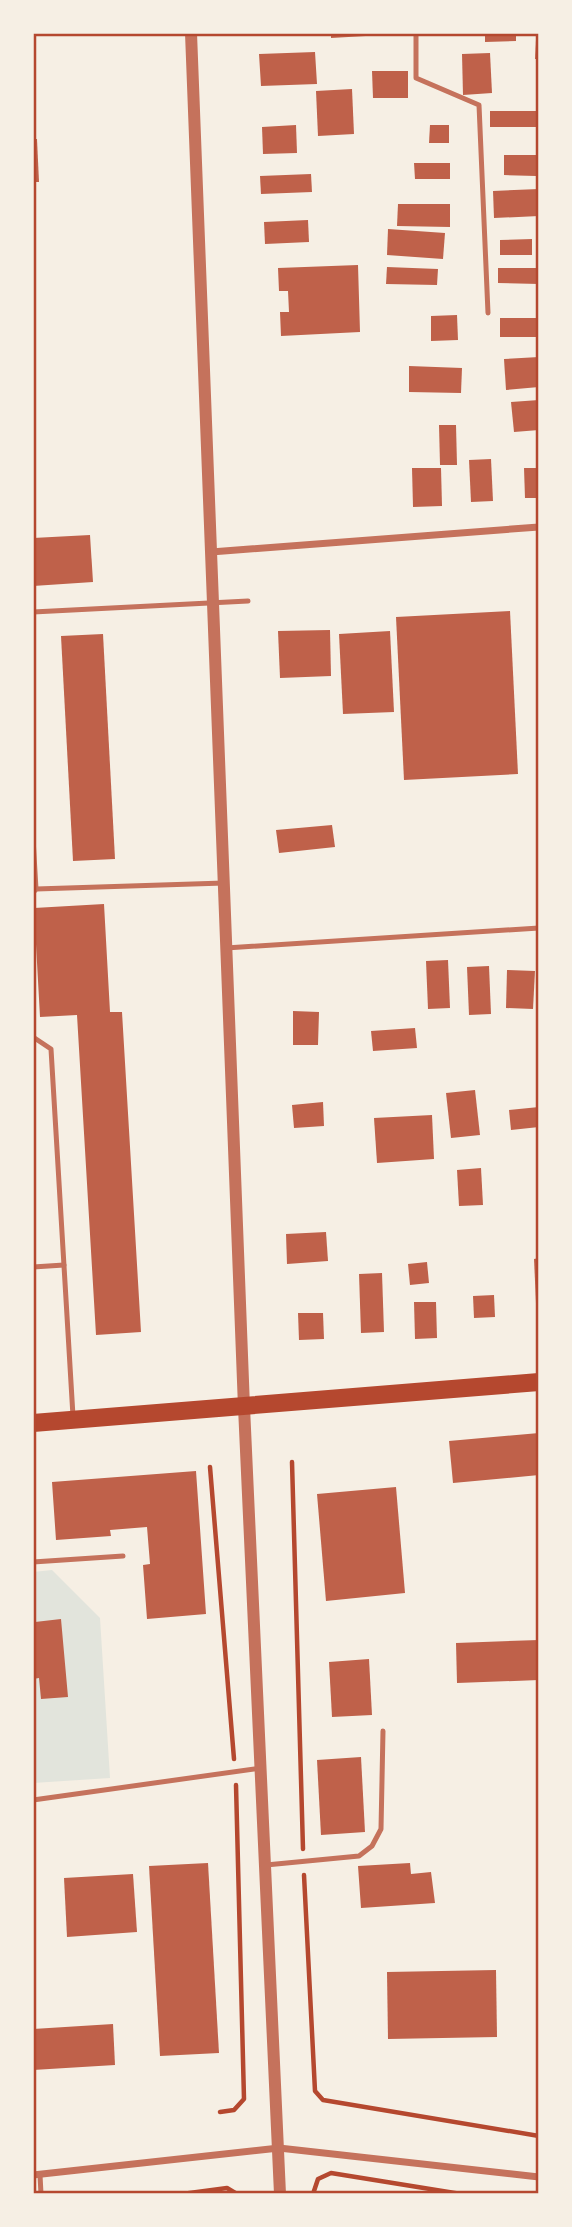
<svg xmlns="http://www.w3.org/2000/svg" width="572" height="2227" viewBox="0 0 572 2227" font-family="'Golos Text',sans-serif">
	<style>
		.green { fill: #e2e4dc }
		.building { fill: #bf614a }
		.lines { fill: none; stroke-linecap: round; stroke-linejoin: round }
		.path { stroke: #b5482f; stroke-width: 4.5 }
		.service { stroke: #c5725c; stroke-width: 5 }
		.minor { stroke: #c5725c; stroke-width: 7 }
		.tertiary { stroke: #c5725c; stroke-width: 12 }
		.primary { stroke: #b5482f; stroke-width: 18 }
		.neatline { fill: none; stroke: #b5482f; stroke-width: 2.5 }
	</style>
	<rect width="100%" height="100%" fill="#f6efe4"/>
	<!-- green -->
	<path class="green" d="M52 1570 100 1618 110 1778 33 1783V1572Z"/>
	<!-- building -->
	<g class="building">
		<path d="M331 33H383V35L331 38Z"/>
		<path d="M485 33H516V41L485 42Z"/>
		<path d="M536 40H539V59H535Z"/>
		<path d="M315 52 317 84 261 86 259 54Z"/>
		<path d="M490 53 492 93 463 95 462 54Z"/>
		<path d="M372 71H408V98H373Z"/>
		<path d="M352 89 354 134 318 136 316 91Z"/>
		<rect x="490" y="111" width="47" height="16"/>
		<path d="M296 125 297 153 263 154 262 127Z"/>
		<path d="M430 125H449V143H429Z"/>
		<path d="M33 139H37L39 182H33Z"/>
		<path d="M504 155H536V176L504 175Z"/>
		<path d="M414 163H450V179H415Z"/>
		<path d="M311 174 312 192 261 194 260 176Z"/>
		<path d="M539 189V216L494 218 493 191Z"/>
		<path d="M398 204H450V227L397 226Z"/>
		<path d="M308 220 309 242 265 244 264 222Z"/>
		<path d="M388 229 445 233 443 259 387 255Z"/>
		<path d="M532 239V255H500V240Z"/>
		<path d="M358 265 360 332 281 336 280 312H289L288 291H279L278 268Z"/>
		<path d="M387 267 438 269 437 285 386 284Z"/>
		<path d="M498 268H539V284L498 283Z"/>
		<path d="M457 315 458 340 431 341V316Z"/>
		<path d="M500 318H539L537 337H500Z"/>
		<path d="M539 357V387L506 390 504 359Z"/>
		<path d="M409 366 462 368 461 393 409 392Z"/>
		<path d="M539 400V430L514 432 511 402Z"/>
		<path d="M439 425H456L457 465H440Z"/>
		<path d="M491 459 493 501 471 502 469 460Z"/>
		<path d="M412 468H441L442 506 413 507Z"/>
		<path d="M524 468H539V498H525Z"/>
		<path d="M90 535 93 582 33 586V538Z"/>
		<path d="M510 611 518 774 404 780 396 617Z"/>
		<path d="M330 630 331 676 280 678 278 631Z"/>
		<path d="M390 631 394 712 343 714 339 634Z"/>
		<path d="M103 634 115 859 73 861 61 636Z"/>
		<path d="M332 825 335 847 279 853 276 830Z"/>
		<path d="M104 904 110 1012H122L141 1332 96 1335 77 1015 40 1017 34 908Z"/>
		<path d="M448 960 450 1008 428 1009 426 961Z"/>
		<path d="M489 966 491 1014 469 1015 467 967Z"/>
		<path d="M507 970 535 971 533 1009 506 1008Z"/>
		<path d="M293 1011 319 1012 318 1045H293Z"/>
		<path d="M415 1028 417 1048 373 1051 371 1031Z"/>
		<path d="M475 1090 480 1135 451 1138 446 1093Z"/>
		<path d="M323 1102 324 1126 294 1128 292 1105Z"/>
		<path d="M539 1107V1127L511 1130 509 1110Z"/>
		<path d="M432 1115 434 1159 377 1163 374 1118Z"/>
		<path d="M481 1168 483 1205 459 1206 457 1170Z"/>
		<path d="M326 1232 328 1261 287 1264 286 1234Z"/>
		<path d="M539 1258V1303H536L534 1259Z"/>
		<path d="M427 1262 429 1283 410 1285 408 1264Z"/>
		<path d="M382 1273 384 1332 361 1333 359 1274Z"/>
		<path d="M494 1295 495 1317 474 1318 473 1296Z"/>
		<path d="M414 1302H436L437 1338 415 1339Z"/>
		<path d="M298 1313H323L324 1339 299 1340Z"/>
		<path d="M539 1433V1475L453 1483 449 1441Z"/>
		<path d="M196 1471 206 1614 147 1619 143 1565 150 1564 147 1527 110 1530 111 1536 56 1540 52 1482Z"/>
		<path d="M396 1487 405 1593 326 1601 317 1494Z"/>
		<path d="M61 1619 68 1697 41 1699 39 1678 33 1679 35 1622Z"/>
		<path d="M539 1640V1680L457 1683 456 1643Z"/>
		<path d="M369 1659 372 1715 332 1717 329 1662Z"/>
		<path d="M361 1757 365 1832 321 1835 317 1760Z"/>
		<path d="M208 1863 219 2053 160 2056 149 1866Z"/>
		<path d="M410 1863 411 1874 431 1872 435 1903 361 1908 358 1866Z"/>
		<path d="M133 1874 137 1932 67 1937 64 1878Z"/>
		<path d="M496 1970 497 2037 388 2039 387 1972Z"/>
		<path d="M113 2024 115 2065 33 2070V2029Z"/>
	</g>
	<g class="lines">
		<!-- path -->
		<g class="path">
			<path d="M292 1462 303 1849"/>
			<path d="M210 1467 234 1759"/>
			<path d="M304 1875 315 2091 323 2100 539 2136"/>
			<path d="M220 2112 234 2110 244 2099 236 1785"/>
			<path d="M182 2194 227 2188 237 2194"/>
			<path d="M313 2194 318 2179 331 2173 461 2194"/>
		</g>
		<!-- service -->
		<g class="service">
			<path d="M416 33V78L479 105 488 313"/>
			<path d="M33 612 248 601"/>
			<path d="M33 838 36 889 33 893"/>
			<path d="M36 889 224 883"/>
			<path d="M226 948 539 928"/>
			<path d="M33 1037 51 1049 73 1416"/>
			<path d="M33 1267 64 1265"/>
			<path d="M33 1562 123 1556"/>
			<path d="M33 1800 261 1768"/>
			<path d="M266 1865 359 1856 372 1846 381 1829 383 1731"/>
			<path d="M40 2175 41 2194"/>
		</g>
		<!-- minor -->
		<g class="minor">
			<path d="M211 552 539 527"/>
			<path d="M33 2175 279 2148 539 2177"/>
		</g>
		<!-- tertiary -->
		<path class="tertiary" d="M191 33 244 1407 280 2194"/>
		<!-- primary -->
		<path class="primary" d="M33 1423 539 1382"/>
	</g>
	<!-- border -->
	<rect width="572" height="2227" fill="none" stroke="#f6efe4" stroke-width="70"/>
	<rect x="35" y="35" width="502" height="2157" class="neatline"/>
</svg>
